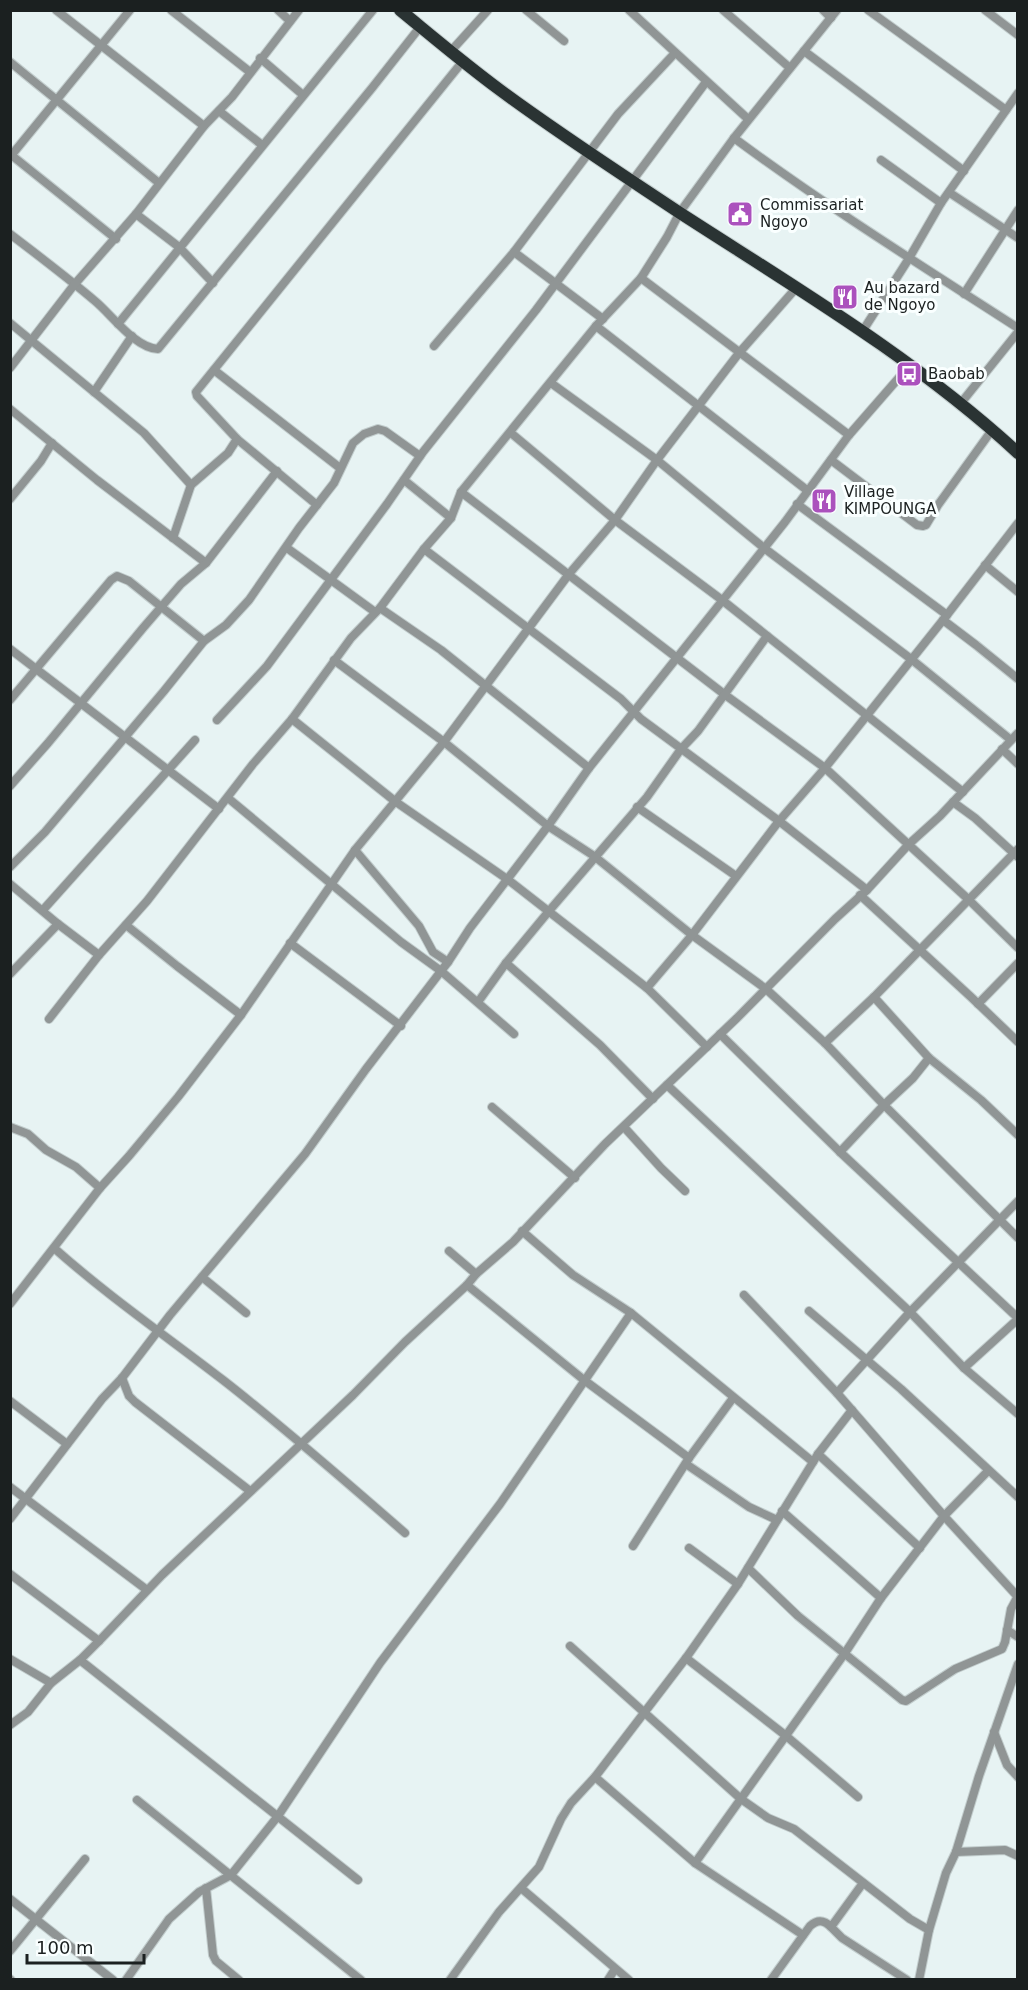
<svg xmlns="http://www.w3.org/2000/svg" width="1028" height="1990" viewBox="0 0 1028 1990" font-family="'DejaVu Sans',sans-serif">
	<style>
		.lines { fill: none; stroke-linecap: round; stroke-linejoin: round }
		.minor-casing { stroke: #c2cdcd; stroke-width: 10 }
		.highway-casing { stroke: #c2cdcd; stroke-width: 14 }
		.minor { stroke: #909595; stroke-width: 8 }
		.highway { stroke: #2a3333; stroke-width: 12 }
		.labels { text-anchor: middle; stroke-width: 6; stroke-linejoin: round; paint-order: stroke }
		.poi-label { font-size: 15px; fill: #1b2020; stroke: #faffff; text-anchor: start }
	</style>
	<rect width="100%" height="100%" fill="#e7f3f3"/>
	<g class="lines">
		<!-- minor casing -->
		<g class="minor-casing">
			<g id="minor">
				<path d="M56 10 204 126"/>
				<path d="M171 10 250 72"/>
				<path d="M278 10 290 21"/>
				<path d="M526 10 564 41"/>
				<path d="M629 10 748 119"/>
				<path d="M723 10 790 68"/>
				<path d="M823 10 831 18"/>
				<path d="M868 10 1006 110"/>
				<path d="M985 10 1018 35"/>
				<path d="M451 51 488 10"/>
				<path d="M804 51 964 171"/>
				<path d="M260 58 303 95"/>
				<path d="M10 62 159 183"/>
				<path d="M219 111 262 145"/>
				<path d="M734 138C826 206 922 266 1018 328"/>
				<path d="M10 154 116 239"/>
				<path d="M10 157 130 10"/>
				<path d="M881 160 941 203"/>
				<path d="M950 193 1018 238"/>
				<path d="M136 214 179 247 213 283"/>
				<path d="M10 234C39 256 68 278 95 301 112 315 135 348 158 349L372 88 420 27"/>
				<path d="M514 252 603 319"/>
				<path d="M641 278 849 435"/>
				<path d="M964 294 1018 210"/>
				<path d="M10 323 144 433 191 485"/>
				<path d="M118 324 373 10"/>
				<path d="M596 326 808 491"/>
				<path d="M862 332 908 260 941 203 1018 93"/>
				<path d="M434 346 514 252 618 114 675 53"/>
				<path d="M10 368 74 285 136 214 204 126 232 97 299 10"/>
				<path d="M214 370 340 468"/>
				<path d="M551 383 657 460 764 548 911 659 1011 740"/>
				<path d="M94 392 132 336"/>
				<path d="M961 403 1018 332"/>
				<path d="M10 409 97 480 206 563"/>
				<path d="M511 433 615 520 722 600 963 792"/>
				<path d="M831 460 917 525 923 526 926 525 938 505 992 430"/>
				<path d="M404 480 451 518"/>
				<path d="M461 492 724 694 825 768 968 899 1018 948"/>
				<path d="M10 499 41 461 52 443"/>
				<path d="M797 504 947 615"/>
				<path d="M317 505 237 439 197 396 196 392 463 61"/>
				<path d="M173 538 191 485 228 453 237 439"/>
				<path d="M287 548 375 612"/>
				<path d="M424 549 621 699 641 719 779 821 867 890"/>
				<path d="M985 565 1018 592"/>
				<path d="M380 608 441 650 589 768"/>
				<path d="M943 620 976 645 1018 679"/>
				<path d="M10 649 219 809"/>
				<path d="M334 660 444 742 548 826 594 856 692 935 766 989 825 1043 884 1105 1018 1238"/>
				<path d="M10 700 111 580 117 576 129 581 204 641"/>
				<path d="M292 719 396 802 507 879 647 988 707 1047"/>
				<path d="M217 720 267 666 387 504 423 452 536 310 706 82"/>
				<path d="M1002 749 1018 764"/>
				<path d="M10 786 48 743 143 628 181 584 206 563 277 471"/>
				<path d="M228 798 401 942 441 971 514 1034"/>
				<path d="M953 802 975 818 1018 857"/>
				<path d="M637 807 736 876"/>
				<path d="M355 850 419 926 433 952 448 962"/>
				<path d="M10 867 45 832 164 691 204 641 226 625 249 600 299 528 334 483 353 443 364 434 378 429 385 431 420 456"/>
				<path d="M10 884 58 924 99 955"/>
				<path d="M860 895 971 997 1018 1042"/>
				<path d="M43 910 195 740"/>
				<path d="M126 925 177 966 241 1015"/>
				<path d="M290 943 401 1026"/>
				<path d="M506 963 600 1045 653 1099"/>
				<path d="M10 974 58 924"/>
				<path d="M647 988 692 935 779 821 825 768 947 615 1018 523"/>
				<path d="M874 997 929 1058 981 1100 1018 1135"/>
				<path d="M478 1002 506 963 549 911 647 797 681 749 698 731 767 636"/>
				<path d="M978 1004 1018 963"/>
				<path d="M49 1019 99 955 147 901 253 764 292 719 351 638 380 608 424 549 451 518 461 492 596 326 641 278 667 237 680 212 734 138 837 10"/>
				<path d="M720 1034 840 1152 1018 1318"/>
				<path d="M825 1043 874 997 1018 849"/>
				<path d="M667 1085 910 1312 964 1368 1018 1414"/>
				<path d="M492 1107 575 1178"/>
				<path d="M10 1127 28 1134 46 1150 76 1167 100 1188"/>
				<path d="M624 1127 661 1168 685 1191"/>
				<path d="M840 1152 884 1105 913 1078 929 1058"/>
				<path d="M522 1231 573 1275 631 1313 813 1462"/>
				<path d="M54 1248C108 1296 166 1336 223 1380 286 1429 345 1481 405 1533"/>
				<path d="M449 1251 476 1274"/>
				<path d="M202 1277 246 1313"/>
				<path d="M467 1285 584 1380 689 1458"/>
				<path d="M744 1295 837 1393 944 1516 1018 1597"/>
				<path d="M10 1304 100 1188 129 1156 178 1097 241 1015 355 850 444 742 569 574 615 520 657 460 739 353 797 287"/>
				<path d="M809 1311 901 1389 1018 1497"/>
				<path d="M964 1368 1018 1319"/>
				<path d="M122 1378 129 1396 135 1402 250 1491"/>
				<path d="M837 1393 910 1312 1018 1201"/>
				<path d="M10 1401 67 1444"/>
				<path d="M818 1454 920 1548"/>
				<path d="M686 1464 749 1507 777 1520"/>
				<path d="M10 1487 147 1590"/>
				<path d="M782 1511 881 1598"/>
				<path d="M10 1519 102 1399 122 1378 170 1315 305 1154 366 1069 448 962 470 928 548 826 589 768 785 522 849 435 910 365"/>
				<path d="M633 1546 689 1458 733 1398"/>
				<path d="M689 1548 738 1584"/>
				<path d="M748 1568 798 1616 902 1700 906 1701 955 1669 1002 1649 1005 1642 1011 1609 1018 1596"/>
				<path d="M10 1574 99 1641"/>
				<path d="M1007 1630 1018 1637"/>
				<path d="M570 1646 741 1799 768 1818 794 1829 910 1919 929 1930"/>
				<path d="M686 1658 785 1735 858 1797"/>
				<path d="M10 1659 51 1683"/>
				<path d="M80 1660 358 1880"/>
				<path d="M10 1725 28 1712 51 1683 80 1660 99 1641 162 1575 353 1395 405 1342 467 1285 476 1274 513 1242 605 1144 737 1018 835 919 867 890 909 844 940 816 1018 733"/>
				<path d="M994 1732 1007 1765 1018 1777"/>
				<path d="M595 1777 695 1863 803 1935"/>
				<path d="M137 1800 361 1980"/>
				<path d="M956 1852 1005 1850 1018 1856"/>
				<path d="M695 1863 845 1653 881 1598 944 1516 988 1471"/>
				<path d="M206 1888 213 1955 216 1961 239 1980"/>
				<path d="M521 1888 629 1980"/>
				<path d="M10 1899 113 1980"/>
				<path d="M831 1927 842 1938 907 1980"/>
				<path d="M10 1951 85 1859"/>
				<path d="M10 1979 11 1980"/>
				<path d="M126 1980 169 1919 199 1892 231 1875 278 1816 380 1663 500 1504 631 1313"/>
				<path d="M450 1980 499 1912 539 1867 561 1819 571 1803 595 1777 686 1658 738 1584 818 1454 852 1410"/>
				<path d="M608 1980 615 1969"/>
				<path d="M771 1980 810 1926C818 1919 824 1920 831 1927L863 1883"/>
				<path d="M919 1980 929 1930 946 1873 956 1852 979 1776 1018 1664"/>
			</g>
		</g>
		<!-- highway casing -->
		<g class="highway-casing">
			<path id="highway" d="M400 10C433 37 466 65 500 90 558 133 620 173 680 213 796 288 916 359 1018 453"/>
		</g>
		<!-- minor -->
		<use href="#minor" class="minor"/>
		<!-- highway -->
		<use href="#highway" class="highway"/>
	</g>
	<!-- icons -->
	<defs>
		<g id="civic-square" transform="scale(1.35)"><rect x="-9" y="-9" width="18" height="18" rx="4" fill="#ab51bd" stroke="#faffff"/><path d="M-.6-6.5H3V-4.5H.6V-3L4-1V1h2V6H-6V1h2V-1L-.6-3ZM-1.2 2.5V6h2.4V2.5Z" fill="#fff"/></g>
		<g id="restaurant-square" transform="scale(1.35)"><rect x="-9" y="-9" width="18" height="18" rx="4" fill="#ab51bd" stroke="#faffff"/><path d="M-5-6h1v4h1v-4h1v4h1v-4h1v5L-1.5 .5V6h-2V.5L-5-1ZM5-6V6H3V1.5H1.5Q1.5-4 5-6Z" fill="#fff"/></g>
		<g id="bus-square" transform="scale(1.35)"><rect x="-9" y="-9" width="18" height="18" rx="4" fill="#ab51bd" stroke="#faffff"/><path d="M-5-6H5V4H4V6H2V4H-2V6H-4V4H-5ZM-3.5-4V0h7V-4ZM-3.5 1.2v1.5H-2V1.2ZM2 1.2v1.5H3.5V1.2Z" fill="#fff"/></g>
	</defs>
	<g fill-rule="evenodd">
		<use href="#civic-square" x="740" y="214"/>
		<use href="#restaurant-square" x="845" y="297"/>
		<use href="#bus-square" x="909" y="374"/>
		<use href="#restaurant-square" x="824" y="501"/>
	</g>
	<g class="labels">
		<!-- poi labels -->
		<g class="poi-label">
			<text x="760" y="210">Commissariat<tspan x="760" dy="17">Ngoyo</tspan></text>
			<text x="864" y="293">Au bazard<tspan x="864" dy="17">de Ngoyo</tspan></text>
			<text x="928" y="379">Baobab</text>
			<text x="844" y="497">Village<tspan x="844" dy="17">KIMPOUNGA</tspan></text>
		</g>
	</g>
	<!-- border -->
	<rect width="1028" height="1990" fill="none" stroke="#1b2020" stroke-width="24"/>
	<!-- scale -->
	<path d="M27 1954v9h117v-9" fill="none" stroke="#1b2020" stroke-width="3"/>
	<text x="36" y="1954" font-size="18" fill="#1b2020" stroke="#faffff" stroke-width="4.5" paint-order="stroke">100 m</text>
</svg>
